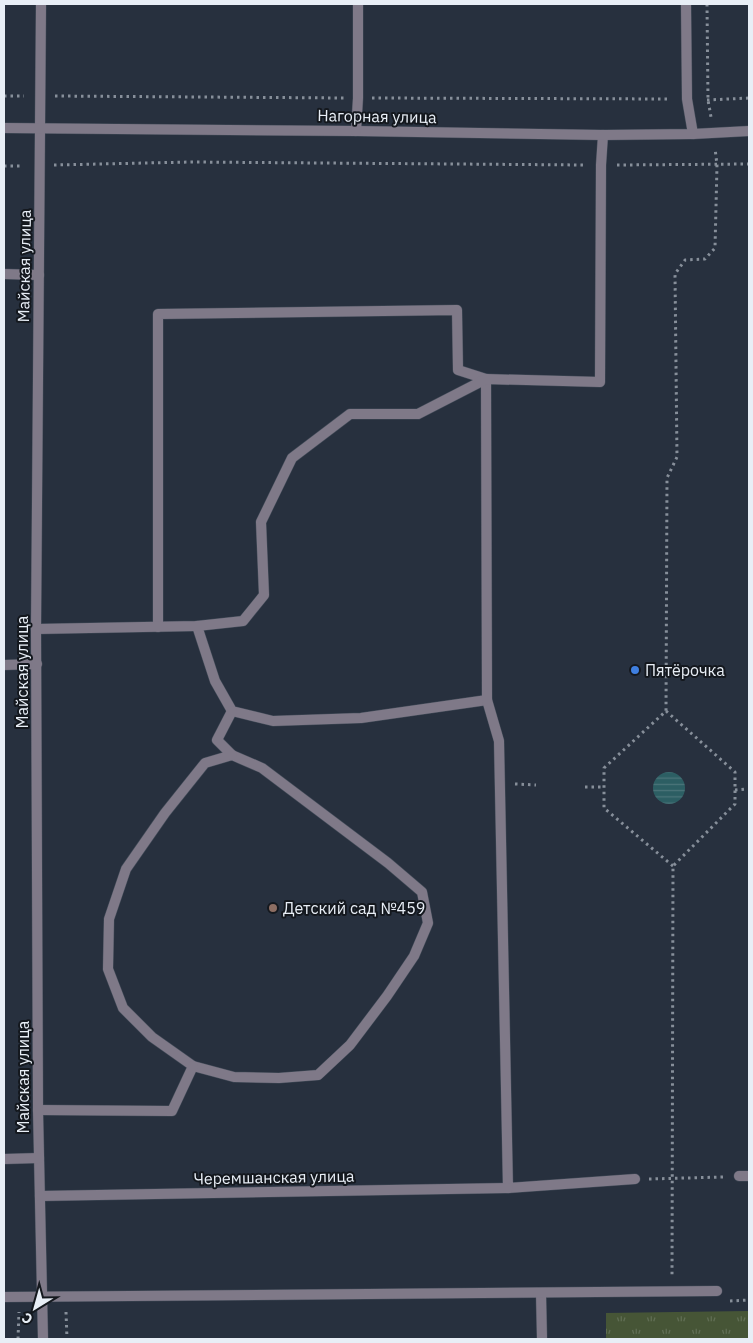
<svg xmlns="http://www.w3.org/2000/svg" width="753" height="1343" viewBox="0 0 753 1343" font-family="'IBM Plex Sans',sans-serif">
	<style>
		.grass { fill: url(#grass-tufts) }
		.water { fill: url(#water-rules) }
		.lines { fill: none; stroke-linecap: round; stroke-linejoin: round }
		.lane-casing { stroke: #424b58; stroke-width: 11 }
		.street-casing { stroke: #424b58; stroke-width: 11 }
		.path { stroke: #878f9a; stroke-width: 3; stroke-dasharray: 2.5 4; stroke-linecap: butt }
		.lane { stroke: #7f7988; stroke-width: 10 }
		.street { stroke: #7f7988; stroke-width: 10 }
		.shop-dot { fill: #3f7fe0; stroke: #14181e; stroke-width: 2 }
		.education-dot { fill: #8d6e63; stroke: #14181e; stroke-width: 2 }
		.labels { text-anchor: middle; stroke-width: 4; stroke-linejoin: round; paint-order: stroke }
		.street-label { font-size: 16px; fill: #e8eef6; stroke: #14181e }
		.poi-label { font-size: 16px; fill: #e8eef6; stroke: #14181e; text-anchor: start }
	</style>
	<defs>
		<pattern id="grass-tufts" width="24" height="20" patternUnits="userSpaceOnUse" patternTransform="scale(1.25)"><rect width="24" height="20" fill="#465536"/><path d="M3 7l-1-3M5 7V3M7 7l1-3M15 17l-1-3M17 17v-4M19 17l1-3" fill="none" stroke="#616e54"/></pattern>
		<pattern id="water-rules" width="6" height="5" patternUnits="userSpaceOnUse" patternTransform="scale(1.25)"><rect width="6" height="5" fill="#2c5e63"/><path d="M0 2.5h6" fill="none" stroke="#4b757a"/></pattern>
	</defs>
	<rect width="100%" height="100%" fill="#27303e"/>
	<!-- grass -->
	<path class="grass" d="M749 1311V1339H606V1313Z"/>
	<!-- water -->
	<circle class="water" cx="669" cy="788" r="16"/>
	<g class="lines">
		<!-- lane casing -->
		<g class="lane-casing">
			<g id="lane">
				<path d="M4 274 39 275"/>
				<path d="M197 626 215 681 232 711 273 721 361 718 487 700"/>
				<path d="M158 627V314L457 310 458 370 486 379 487 700 499 741 508 1188 635 1179"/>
				<path d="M36 629 197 626 243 621 264 595 261 522 292 458 350 414H418L486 379 600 382 601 165 603 135"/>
				<path d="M4 665 37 664"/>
				<path d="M232 755 262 768 388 863 422 892 428 923 414 956 387 996 350 1045 318 1075 279 1078 234 1077 193 1066 152 1037 123 1008 108 969 109 919 126 869 165 813 205 763Z"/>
				<path d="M232 755 217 740 232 711"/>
				<path d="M38 1110 172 1111 193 1066"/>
				<path d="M739 1176H749"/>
				<path d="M541 1293 542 1339"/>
				<path d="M4 1297 717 1291"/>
			</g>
		</g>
		<!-- street casing -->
		<g class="street-casing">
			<g id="street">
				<path d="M41 4 36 629 38 1110 43 1339"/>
				<path d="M686 4 687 99 693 134"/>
				<path d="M4 128 356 131 603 135 693 134 749 131"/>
				<path d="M356 131 358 98V4"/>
				<path d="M4 1159 39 1158"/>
				<path d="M40 1196 508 1188"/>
			</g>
		</g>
		<!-- path -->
		<g class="path">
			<path d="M707 4 708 100 711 117"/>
			<path d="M4 96H24"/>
			<path d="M55 96 344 98"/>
			<path d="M372 98 671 99"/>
			<path d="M707 100 749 98"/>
			<path d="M54 165 191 162 586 165"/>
			<path d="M617 165 749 164"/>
			<path d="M4 166H23"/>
			<path d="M666 711 735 772V804L673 866 672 1275"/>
			<path d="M515 784 536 785"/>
			<path d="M585 787H604"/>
			<path d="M735 790 747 789"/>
			<path d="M673 866 604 808V768L666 711 667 478 677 457 675 274 685 260 705 259 715 248 717 165 715 148"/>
			<path d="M649 1179 723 1177"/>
			<path d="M730 1301 749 1300"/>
			<path d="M66 1312 67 1339"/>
			<path d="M18 1339 19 1312"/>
		</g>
		<!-- lane -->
		<use href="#lane" class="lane"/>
		<!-- street -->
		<use href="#street" class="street"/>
	</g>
	<!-- markers -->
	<circle class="shop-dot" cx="635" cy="670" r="5"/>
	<circle class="education-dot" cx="273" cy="908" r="5"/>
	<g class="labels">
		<!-- street labels -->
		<g class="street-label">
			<text transform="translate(377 116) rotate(1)" y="6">Нагорная улица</text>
			<text transform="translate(24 266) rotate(-89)" y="6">Майская улица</text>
			<text transform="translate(22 672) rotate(-90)" y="6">Майская улица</text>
			<text transform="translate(23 1077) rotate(-90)" y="6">Майская улица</text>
			<text transform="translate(274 1177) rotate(-1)" y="6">Черемшанская улица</text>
		</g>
		<!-- poi labels -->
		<g class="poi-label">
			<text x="645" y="676">Пятёрочка</text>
			<text x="283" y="914">Детский сад №459</text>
		</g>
	</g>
	<!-- border -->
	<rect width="753" height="1343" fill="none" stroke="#e8eef6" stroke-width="10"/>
	<!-- north arrow -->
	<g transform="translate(35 1308) rotate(217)" stroke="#14181e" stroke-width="4" paint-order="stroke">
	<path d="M0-4L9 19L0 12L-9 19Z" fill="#e8eef6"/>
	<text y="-8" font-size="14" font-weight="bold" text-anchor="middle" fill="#e8eef6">С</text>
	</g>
</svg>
